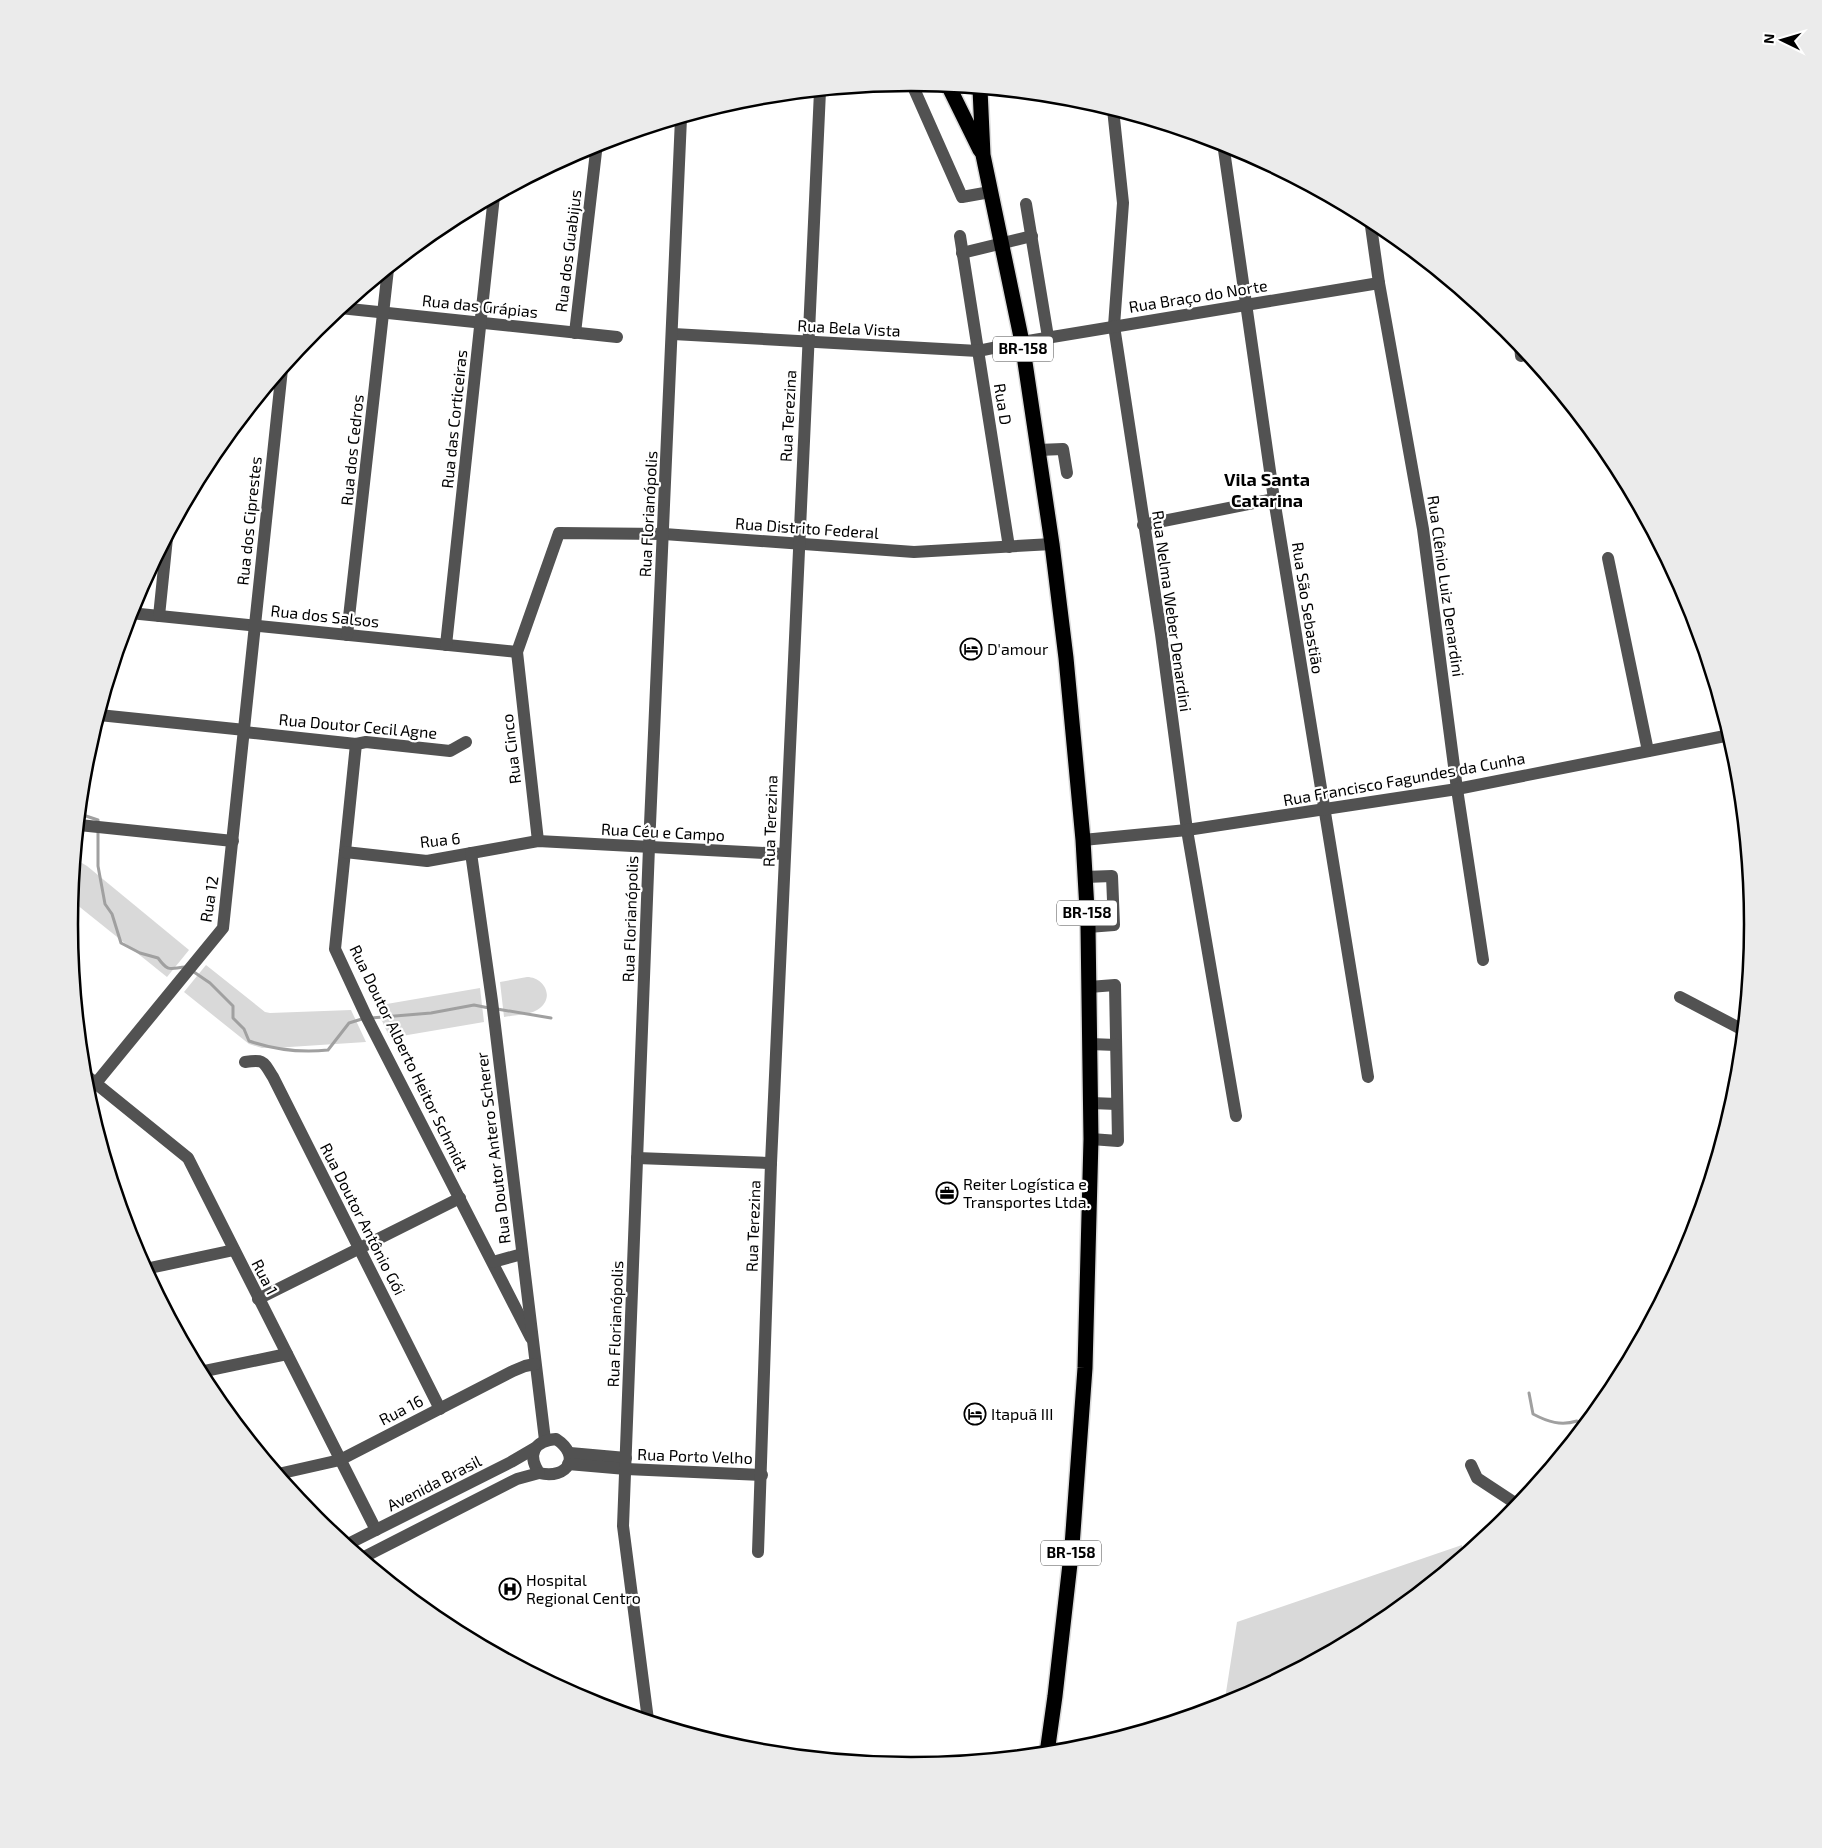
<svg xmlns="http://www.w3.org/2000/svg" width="1822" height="1848" viewBox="0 0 1822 1848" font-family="'Exo 2',sans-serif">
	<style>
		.green { fill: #d9d9d9 }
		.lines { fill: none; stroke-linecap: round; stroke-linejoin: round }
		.stream { stroke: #a0a0a0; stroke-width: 3 }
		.highway-casing { stroke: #dbdbdb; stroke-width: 18 }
		.minor { stroke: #525252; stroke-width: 12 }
		.highway { stroke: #000; stroke-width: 15 }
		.labels { text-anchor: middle; stroke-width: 4.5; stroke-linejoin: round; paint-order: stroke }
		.shield { fill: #fff; stroke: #4c4c4c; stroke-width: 1 }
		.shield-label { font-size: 15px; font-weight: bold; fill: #000 }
		.street-label { font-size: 16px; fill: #000; stroke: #fff }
		.poi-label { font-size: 16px; fill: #000; stroke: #fff; text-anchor: start }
		.neighbourhood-label { font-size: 18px; font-weight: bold; fill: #000; stroke: #fff }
		.rim { fill: none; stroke: #000; stroke-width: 2.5 }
	</style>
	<rect width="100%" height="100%" fill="#fff"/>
	<!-- green -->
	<g class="green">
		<path d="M75 859 87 866 189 950 167 977 71 900Z"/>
		<path d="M206 965 265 1012 270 1013 351 1010 366 1042 274 1048H262L249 1044 184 992Z"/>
		<path d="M527 977C543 977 555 996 540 1008 532 1015 515 1015 504 1017L500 982Z"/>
		<path d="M480 988 484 1022 390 1038 375 1006Z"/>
		<path d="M1462 1545V1556L1379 1624 1233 1702 1224 1705 1237 1622Z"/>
	</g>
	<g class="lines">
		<!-- stream -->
		<g class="stream">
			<path d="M80 814 98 820V824"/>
			<path d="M98 830V866L105 904 112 914 121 943 140 953 158 958C169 973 170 968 186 967"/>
			<path d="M191 970 210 983 233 1006V1018L244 1029 249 1041C273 1049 302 1053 328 1050L349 1023 365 1018"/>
			<path d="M497 1009 551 1018"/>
			<path d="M371 1018 431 1013 474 1005 489 1008"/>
			<path d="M1529 1393 1533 1414C1548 1422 1561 1426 1577 1421L1583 1427"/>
		</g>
		<!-- highway casing -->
		<g class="highway-casing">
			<g id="highway">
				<path d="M948 85 980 150"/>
				<path d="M980 89 983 155 1022 342 1052 544 1066 658 1083 840 1088 927 1091 1139 1085 1368 1072 1546 1055 1696 1047 1753"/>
			</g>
		</g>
		<!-- minor -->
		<g class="minor">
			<path d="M911 82 962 197 990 192"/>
			<path d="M1113 109 1123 203 1114 326 1161 634 1187 830 1236 1116"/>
			<path d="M1223 143 1274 499 1368 1077"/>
			<path d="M1026 204 1048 337"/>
			<path d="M1370 219 1379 283 1423 529 1457 789 1483 960"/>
			<path d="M960 236 1009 547"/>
			<path d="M962 253 1032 236"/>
			<path d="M340 308 617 337"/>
			<path d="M575 333 597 143"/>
			<path d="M673 334 978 351 1022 342 1379 283"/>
			<path d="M1520 345 1521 356"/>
			<path d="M1038 450 1063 449 1067 473"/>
			<path d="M1143 525 1274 499"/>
			<path d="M1608 558 1648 751"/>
			<path d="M130 613 517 652"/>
			<path d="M159 616 167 538"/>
			<path d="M347 635 388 269"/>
			<path d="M446 645 494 196"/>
			<path d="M99 715 245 730"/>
			<path d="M244 732 356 744 366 742 450 751 466 742"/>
			<path d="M356 744 335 949 367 1018 531 1338"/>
			<path d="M79 825 233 841"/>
			<path d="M1083 840 1187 830 1457 789 1730 735"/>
			<path d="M538 841 517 652 559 533 664 534 914 552 1052 544"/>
			<path d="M345 852 427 861 538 841 785 854"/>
			<path d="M471 853 492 1001 545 1440"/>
			<path d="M1085 877 1112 876 1114 925 1088 927"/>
			<path d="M1089 987 1115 985 1118 1141 1091 1139"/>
			<path d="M1680 997 1743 1030"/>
			<path d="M1090 1044 1116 1045"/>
			<path d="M245 1062C264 1059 263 1061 273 1077L440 1409"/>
			<path d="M83 1073 188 1158 376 1530"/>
			<path d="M96 1083 223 928 282 369"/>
			<path d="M1091 1103 1117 1104"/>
			<path d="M637 1158 771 1163"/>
			<path d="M493 1262 522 1254"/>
			<path d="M145 1269 234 1250"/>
			<path d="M258 1299 460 1198"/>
			<path d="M200 1372 287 1354"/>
			<path d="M556 1439C582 1456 568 1480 539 1473 527 1454 534 1441 556 1439Z"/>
			<path d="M570 1453 626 1458"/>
			<path d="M568 1464 626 1469 762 1475"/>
			<path d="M1471 1465 1477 1478 1518 1505"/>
			<path d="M278 1474 340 1460 513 1371 525 1366 535 1364"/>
			<path d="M346 1545 511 1462 535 1448"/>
			<path d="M758 1552 771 1163 820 91"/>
			<path d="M362 1558 517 1479 539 1473"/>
			<path d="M648 1720 623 1526 649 847 681 118"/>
		</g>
		<!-- highway -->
		<use href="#highway" class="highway"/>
	</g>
	<!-- icons -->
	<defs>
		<g id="hotel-ring" transform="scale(1.125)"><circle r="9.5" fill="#fff" stroke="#000" stroke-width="1.5"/><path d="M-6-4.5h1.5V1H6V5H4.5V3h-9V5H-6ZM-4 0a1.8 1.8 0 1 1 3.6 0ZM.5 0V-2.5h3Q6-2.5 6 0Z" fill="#000"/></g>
		<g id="office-ring" transform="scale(1.125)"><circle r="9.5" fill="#fff" stroke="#000" stroke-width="1.5"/><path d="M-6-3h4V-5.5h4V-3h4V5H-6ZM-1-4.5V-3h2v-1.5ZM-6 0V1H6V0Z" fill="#000"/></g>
		<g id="hospital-ring" transform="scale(1.125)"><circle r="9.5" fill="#fff" stroke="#000" stroke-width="1.5"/><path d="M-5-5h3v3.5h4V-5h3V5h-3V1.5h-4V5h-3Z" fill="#000"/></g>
	</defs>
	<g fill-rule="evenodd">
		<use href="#hotel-ring" x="971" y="649"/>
		<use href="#office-ring" x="947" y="1193"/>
		<use href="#hotel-ring" x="975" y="1414"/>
		<use href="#hospital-ring" x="510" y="1589"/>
	</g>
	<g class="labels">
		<!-- shield labels -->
		<g class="shield">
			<rect x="993" y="336.5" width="60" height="25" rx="4"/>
			<rect x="1057" y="900.5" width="60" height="25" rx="4"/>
			<rect x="1041" y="1540.5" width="60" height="25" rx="4"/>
		</g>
		<g class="shield-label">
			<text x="1023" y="354">BR-158</text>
			<text x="1087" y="918">BR-158</text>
			<text x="1071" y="1558">BR-158</text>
		</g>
		<!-- street labels -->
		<g class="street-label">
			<text transform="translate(568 251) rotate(-83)" y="6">Rua dos Guabijus</text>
			<text transform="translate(1198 296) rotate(-9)" y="6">Rua Braço do Norte</text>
			<text transform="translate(480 306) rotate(6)" y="6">Rua das Grápias</text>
			<text transform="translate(849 328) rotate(3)" y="6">Rua Bela Vista</text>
			<text transform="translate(1003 404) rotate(81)" y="6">Rua D</text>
			<text transform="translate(788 416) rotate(-87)" y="6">Rua Terezina</text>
			<text transform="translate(454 419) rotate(-84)" y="6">Rua das Corticeiras</text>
			<text transform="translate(352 450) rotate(-84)" y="6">Rua dos Cedros</text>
			<text transform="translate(648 514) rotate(-87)" y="6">Rua Florianópolis</text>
			<text transform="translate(249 521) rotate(-84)" y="6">Rua dos Ciprestes</text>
			<text transform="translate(807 528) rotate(4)" y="6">Rua Distrito Federal</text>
			<text transform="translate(1446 586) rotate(82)" y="6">Rua Clênio Luiz Denardini</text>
			<text transform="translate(1308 608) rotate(81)" y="6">Rua São Sebastião</text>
			<text transform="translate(1172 611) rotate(82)" y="6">Rua Nelma Weber Denardini</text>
			<text transform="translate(325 616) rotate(6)" y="6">Rua dos Salsos</text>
			<text transform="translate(358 726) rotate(5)" y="6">Rua Doutor Cecil Agne</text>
			<text transform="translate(511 749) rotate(-97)" y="6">Rua Cinco</text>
			<text transform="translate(1404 779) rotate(-10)" y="6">Rua Francisco Fagundes da Cunha</text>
			<text transform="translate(770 821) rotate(-88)" y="6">Rua Terezina</text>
			<text transform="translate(663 832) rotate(3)" y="6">Rua Céu e Campo</text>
			<text transform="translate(440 840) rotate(-6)" y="6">Rua 6</text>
			<text transform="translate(209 899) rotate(-81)" y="6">Rua 12</text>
			<text transform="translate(630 919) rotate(-88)" y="6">Rua Florianópolis</text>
			<text transform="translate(409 1058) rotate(64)" y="6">Rua Doutor Alberto Heitor Schmidt</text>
			<text transform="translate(493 1148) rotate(-97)" y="6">Rua Doutor Antero Scherer</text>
			<text transform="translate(363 1219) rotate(63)" y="6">Rua Doutor Antônio Gói</text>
			<text transform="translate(753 1226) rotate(-88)" y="6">Rua Terezina</text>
			<text transform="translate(265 1277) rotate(63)" y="6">Rua 1</text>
			<text transform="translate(615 1324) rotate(-88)" y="6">Rua Florianópolis</text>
			<text transform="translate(401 1410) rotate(-27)" y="6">Rua 16</text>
			<text transform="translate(695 1456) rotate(2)" y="6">Rua Porto Velho</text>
			<text transform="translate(434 1483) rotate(-27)" y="6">Avenida Brasil</text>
		</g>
		<!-- poi labels -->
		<g class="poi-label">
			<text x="987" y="655">D'amour</text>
			<text x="963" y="1190">Reiter Logística e<tspan x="963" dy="18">Transportes Ltda.</tspan></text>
			<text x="991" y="1420">Itapuã III</text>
			<text x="526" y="1586">Hospital<tspan x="526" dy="18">Regional Centro</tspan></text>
		</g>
		<!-- neighbourhood labels -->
		<g class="neighbourhood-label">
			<text x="1267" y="486">Vila Santa<tspan x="1267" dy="21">Catarina</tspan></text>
		</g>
	</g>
	<!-- crop -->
	<path d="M0 0H1822V1848H0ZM78 924a833 833 0 1 1 1666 0a833 833 0 1 1-1666 0Z" fill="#ebebeb" fill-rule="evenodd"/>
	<path class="rim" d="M78 924a833 833 0 1 1 1666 0a833 833 0 1 1-1666 0Z"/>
	<!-- north arrow -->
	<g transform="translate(1782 40) rotate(275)" stroke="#ffffff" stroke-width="4" paint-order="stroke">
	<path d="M0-4L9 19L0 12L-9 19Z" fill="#000000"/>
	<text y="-8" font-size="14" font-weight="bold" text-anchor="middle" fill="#000000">N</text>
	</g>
</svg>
